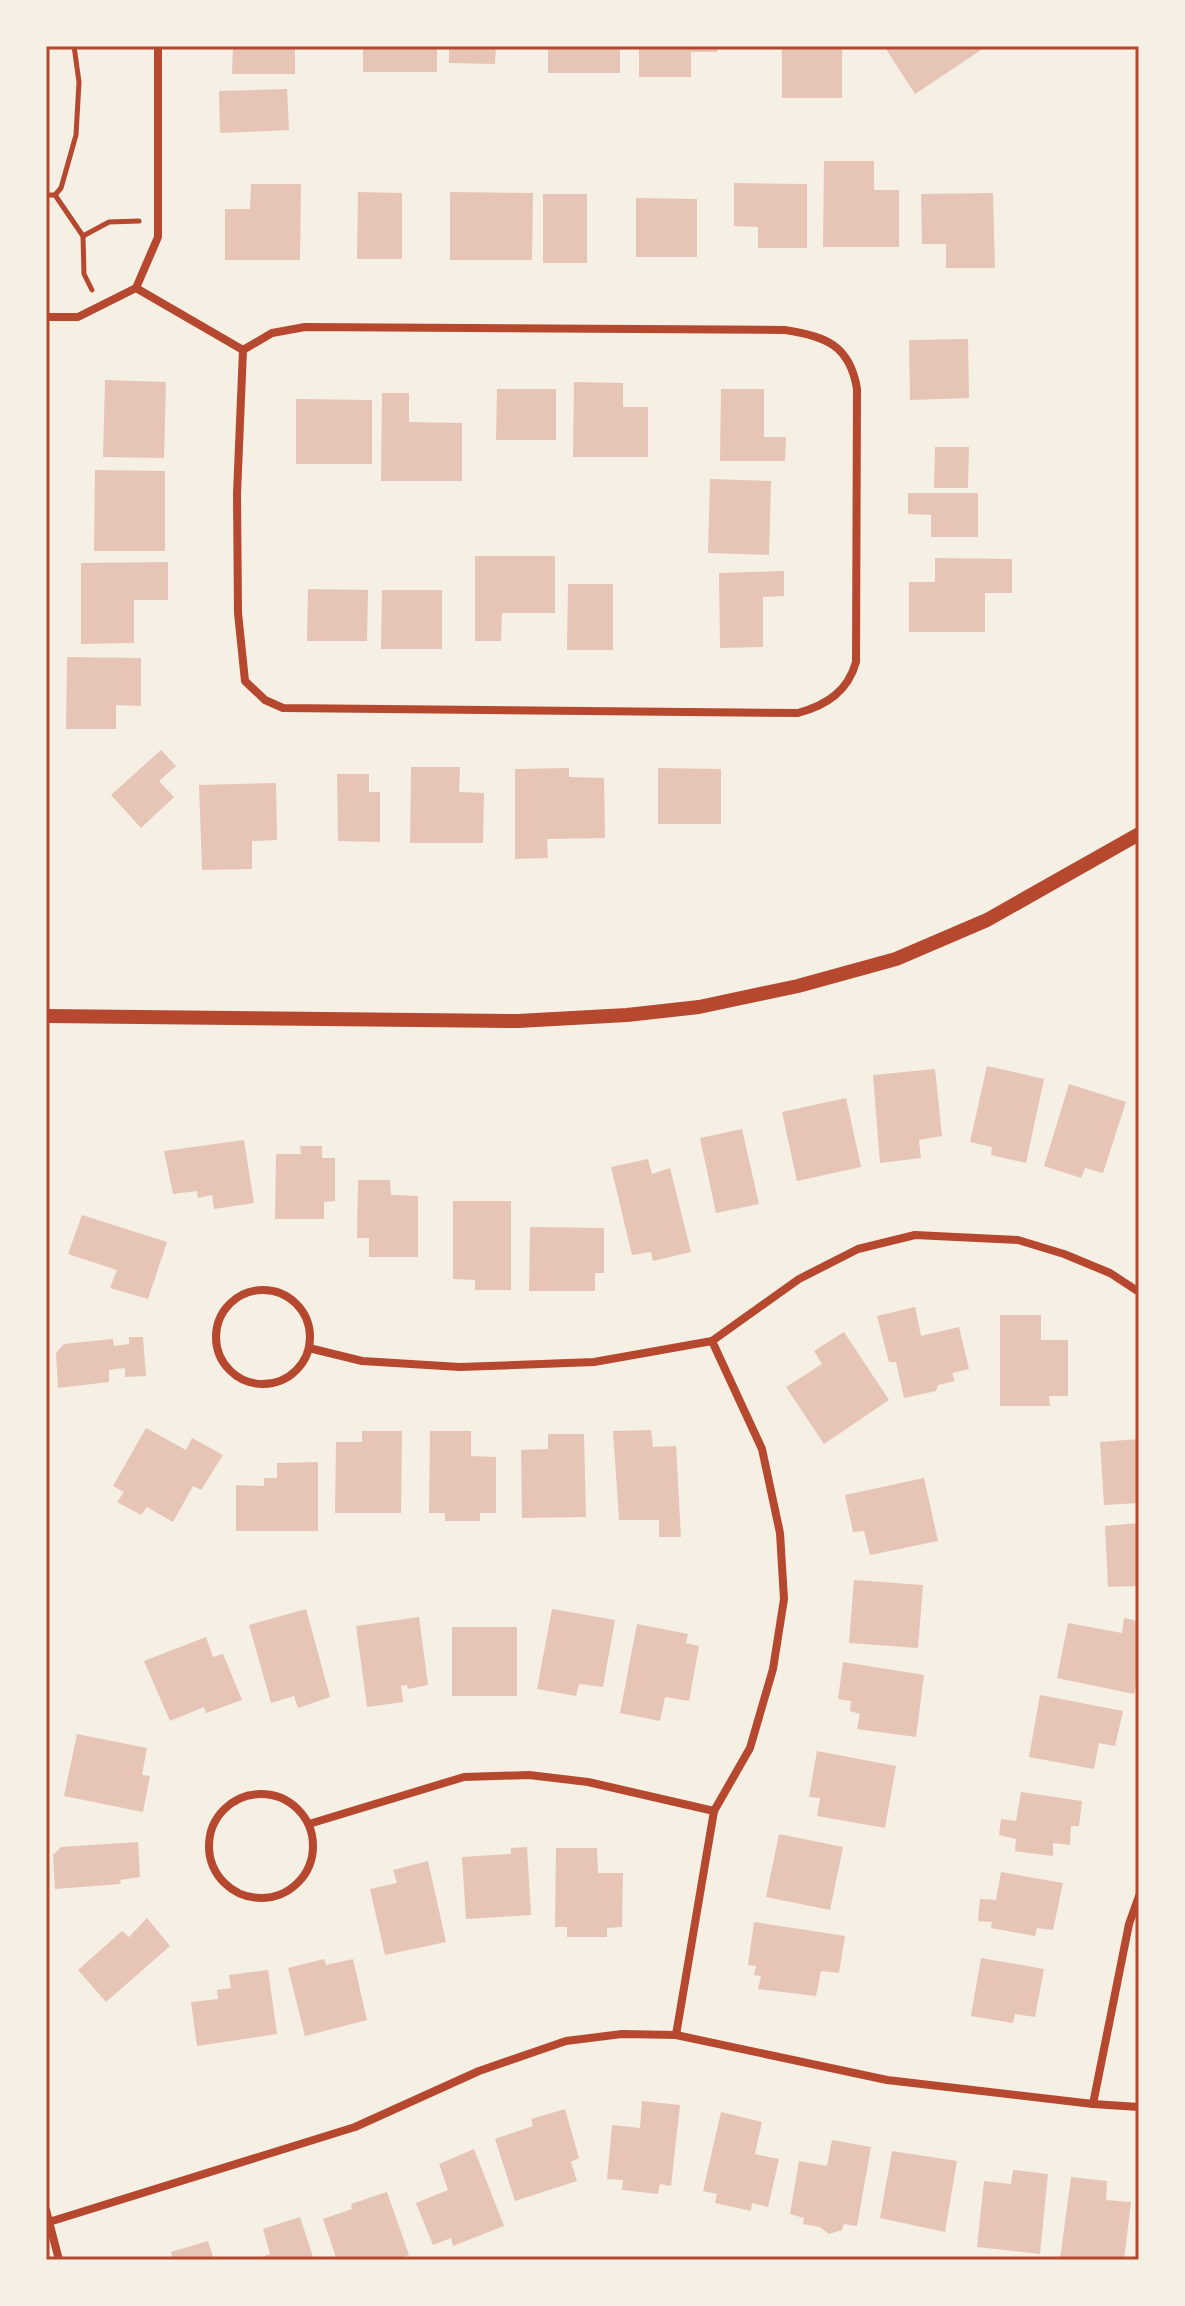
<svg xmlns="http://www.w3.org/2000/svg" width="1185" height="2306" viewBox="0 0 1185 2306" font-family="Raleway,sans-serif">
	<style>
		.building { fill: #e6c5b7 }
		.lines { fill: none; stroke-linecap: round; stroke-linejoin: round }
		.path { stroke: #b5482f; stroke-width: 5 }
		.minor { stroke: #b5482f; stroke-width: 8 }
		.tertiary { stroke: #b5482f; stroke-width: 14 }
		.neatline { fill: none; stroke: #b5482f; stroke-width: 3 }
	</style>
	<rect width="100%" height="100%" fill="#f6efe4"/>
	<!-- building -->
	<g class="building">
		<path d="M233 46H295V74H232Z"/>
		<rect x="363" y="46" width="74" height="26"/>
		<path d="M449 46H496L495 64 449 63Z"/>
		<rect x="548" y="46" width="72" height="27"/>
		<path d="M639 46H717V52H691V77H639Z"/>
		<rect x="782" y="46" width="60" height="52"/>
		<path d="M884 46H987L915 94Z"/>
		<path d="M287 89 289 130 220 133 219 91Z"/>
		<path d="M824 161H874V190H899V247H823Z"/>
		<path d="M734 183 807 184V248H758V227L734 226Z"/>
		<path d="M251 184H301L300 260H225V209H250Z"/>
		<path d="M358 192 402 193V259H357Z"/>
		<path d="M450 192 533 193 532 260H450Z"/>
		<path d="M993 193 995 268H946V244H922L921 194Z"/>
		<rect x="543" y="194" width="44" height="69"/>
		<path d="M636 198 697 199V257H636Z"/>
		<path d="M968 339 969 398 910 400 909 340Z"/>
		<path d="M105 380 166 382 164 458 103 457Z"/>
		<path d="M574 382 623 383V407H648V457H573Z"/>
		<path d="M497 389H556V440H496Z"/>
		<path d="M721 389H764V437H786L785 461H720Z"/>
		<path d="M382 393H409V422L462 423V481H381Z"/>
		<path d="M296 399 372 400V464H296Z"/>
		<path d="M935 447H969L968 488H934Z"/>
		<path d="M95 470 165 471V551H94Z"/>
		<path d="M710 479 771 481 769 555 708 553Z"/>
		<path d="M908 493H978V537H931V515L908 514Z"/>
		<path d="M475 556H555V613H502L501 641H475Z"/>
		<path d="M935 558 1012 559V593H985V632H909V582H935Z"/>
		<path d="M168 562V600H134V643L81 644V563Z"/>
		<path d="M784 571V596L763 597V647L720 648 719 573Z"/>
		<path d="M568 584H613V650H567Z"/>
		<path d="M308 589 368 590 367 641H307Z"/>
		<path d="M382 590H442V649H381Z"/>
		<path d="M67 657 141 658V706L116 705V729H66Z"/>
		<path d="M161 750 176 766 159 781 174 797 141 828 111 795Z"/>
		<path d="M411 767H460L459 792 484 793 483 843H410Z"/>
		<path d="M569 768V777L604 778 605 838 547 839 548 858 515 859V769Z"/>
		<path d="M658 768 721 769V824H658Z"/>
		<path d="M337 774H369V792H380V842L338 841Z"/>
		<path d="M276 783 277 840 252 841V869L202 870 199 785Z"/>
		<path d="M987 1066 1044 1079 1026 1163 991 1155 992 1147 970 1142Z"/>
		<path d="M935 1069 942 1136 919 1140 921 1158 880 1163 873 1075Z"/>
		<path d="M1069 1084 1126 1102 1103 1173 1085 1168 1081 1178 1044 1166Z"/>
		<path d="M846 1098 861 1167 797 1181 782 1112Z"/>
		<path d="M742 1129 759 1204 716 1213 700 1138Z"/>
		<path d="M244 1140 254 1203 214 1209 212 1195 198 1198 197 1191 173 1194 164 1151Z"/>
		<path d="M300 1146H322V1158H335V1201L324 1202V1219H275L276 1154H301Z"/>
		<path d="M648 1159 652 1174 670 1168 691 1252 653 1261 651 1252 632 1255 611 1167Z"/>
		<path d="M358 1180H390L391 1195 418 1196V1257H369V1238H357Z"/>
		<path d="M453 1201H511V1290H475V1280L453 1279Z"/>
		<path d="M82 1215 167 1242 148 1299 110 1288 117 1270 68 1254Z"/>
		<path d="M530 1227 604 1228V1273H595V1291H529Z"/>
		<path d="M915 1307 921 1336 959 1327 969 1369 952 1373 955 1381 938 1385 936 1391 904 1398 896 1362H889L877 1316Z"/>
		<path d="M1000 1315H1041V1340H1068V1396H1049L1050 1406H1000Z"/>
		<path d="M844 1332 889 1400 824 1444 786 1387 822 1364 814 1351Z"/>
		<path d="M129 1337H143L146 1376 125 1377V1368L109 1370V1382L58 1388 56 1353 64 1344 113 1339 114 1346 129 1344Z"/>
		<path d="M146 1428 186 1450 192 1438 223 1455 201 1490 193 1486 173 1522 147 1507 141 1515 117 1502 124 1492 113 1486Z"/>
		<path d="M651 1430 653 1447 676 1446 681 1537H659V1520H619L613 1431Z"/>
		<path d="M362 1431H402L401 1513H335L336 1442H362Z"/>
		<path d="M430 1431H471V1456L496 1457V1513H480V1521H445V1513H429Z"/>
		<path d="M548 1434H584L586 1517 522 1518 521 1450 548 1449Z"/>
		<path d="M1139 1439V1503L1104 1505 1100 1442Z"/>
		<path d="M318 1462V1531H236V1485L264 1486V1478H277V1463Z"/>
		<path d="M924 1478 938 1541 870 1555 864 1531 853 1532 845 1495Z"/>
		<path d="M1139 1523V1586L1108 1587 1105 1526Z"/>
		<path d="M854 1580 923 1585 918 1648 849 1643Z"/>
		<path d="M306 1609 330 1697 298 1708 294 1696 271 1703 249 1625Z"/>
		<path d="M552 1609 615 1620 603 1687 579 1684 576 1696 537 1689Z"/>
		<path d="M419 1617 428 1685 408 1689 407 1685 401 1686 403 1702 367 1707 356 1626Z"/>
		<path d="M1124 1618 1139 1621V1672L1134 1694 1057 1678 1068 1623 1122 1633Z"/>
		<path d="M637 1624 688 1634 686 1643 699 1646 689 1701 665 1697 660 1721 620 1713Z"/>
		<rect x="452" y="1627" width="65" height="69"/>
		<path d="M206 1637 213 1657 223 1654 242 1700 206 1713 204 1707 170 1721 144 1661Z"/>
		<path d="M843 1662 924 1675 916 1737 857 1729 860 1714 850 1711 851 1701 838 1699Z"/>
		<path d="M1040 1695 1123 1711 1115 1746 1099 1743 1094 1769 1029 1757Z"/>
		<path d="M77 1734 147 1748 142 1775 150 1776 143 1812 64 1796Z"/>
		<path d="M817 1751 896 1766 885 1828 817 1816 820 1798 809 1797Z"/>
		<path d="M1021 1792 1082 1801 1079 1826H1071L1070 1845 1053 1843V1856L1015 1851 1016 1839 999 1835 1001 1819 1016 1821Z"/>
		<path d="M779 1834 843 1847 830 1910 766 1897Z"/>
		<path d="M138 1842 140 1877 120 1880 121 1884 55 1889 53 1855 61 1847Z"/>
		<path d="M527 1847 531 1915 466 1919 462 1857 511 1854V1848Z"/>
		<path d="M556 1848H597L598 1873H623L622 1927 607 1928V1937H567V1927H555Z"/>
		<path d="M428 1861 446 1942 385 1955 370 1889 397 1883 393 1870Z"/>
		<path d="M1001 1872 1063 1883 1053 1930 1037 1928 1035 1936 991 1928 992 1922 978 1921 980 1899 996 1900Z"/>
		<path d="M147 1918 170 1946 106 2002 78 1970 122 1931 129 1937Z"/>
		<path d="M754 1922 845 1936 839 1973 821 1971 816 1996 758 1989 761 1976 754 1975 756 1966 748 1965Z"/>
		<path d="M981 1958 1044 1969 1035 2017 1015 2014 1013 2023 971 2016Z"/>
		<path d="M324 1959 326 1965 353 1959 367 2020 305 2036 288 1968Z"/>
		<path d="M268 1970 277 2034 197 2046 191 2002 218 1999 217 1990 231 1988 229 1975Z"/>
		<path d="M642 2101 680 2105 671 2186 660 2184 658 2194 622 2190 623 2180 607 2179 612 2125 640 2128Z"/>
		<path d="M565 2109 579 2158 571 2162 577 2181 515 2201 495 2139 533 2126 531 2119Z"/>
		<path d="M721 2112 762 2122 755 2154 779 2159 768 2207 752 2203 751 2211 715 2203 717 2194 703 2191Z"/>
		<path d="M832 2140 871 2147 857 2226 844 2224 842 2230 829 2234 820 2227 803 2224 804 2218 790 2214 799 2161 827 2166Z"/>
		<path d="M474 2149 504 2226 453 2246 451 2238 433 2245 416 2203 448 2190 439 2164Z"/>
		<path d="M892 2151 957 2161 945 2232 880 2218Z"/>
		<path d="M1013 2170 1048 2174 1040 2254 977 2247 984 2181 1011 2184Z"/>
		<path d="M1071 2177 1107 2181 1106 2200 1131 2202 1124 2260H1060Z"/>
		<path d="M387 2192 409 2255 395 2260H337L323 2219 352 2209 351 2204Z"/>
		<path d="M300 2217 314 2260H256L270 2254 263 2229Z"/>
		<path d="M208 2241 214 2260H173L171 2252Z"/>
	</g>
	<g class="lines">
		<!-- path -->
		<g class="path">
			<path d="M46 195H55L83 236 84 274 92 290"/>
			<path d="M55 195 61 188 76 135 79 82 74 46"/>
			<path d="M83 236 109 222 139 221"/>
		</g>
		<!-- minor -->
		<g class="minor">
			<path d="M136 288 243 350"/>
			<path d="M46 317H78L136 288 158 237V46"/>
			<path d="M305 327 785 330C825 336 850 345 857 389L856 662C848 691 827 705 798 713L283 708 265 700 245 681 238 613 237 494 243 350 272 333Z"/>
			<circle cx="263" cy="1337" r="47"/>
			<path d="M309 1348 362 1361 460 1367 594 1362 712 1341 799 1279 858 1249 915 1235 1018 1240 1064 1254 1110 1273 1139 1292"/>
			<circle cx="261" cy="1846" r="52"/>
			<path d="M309 1824 464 1777 529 1775 588 1782 714 1811"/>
			<path d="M676 2035 714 1811 750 1748 773 1669 784 1599 780 1533 762 1449 712 1341"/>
			<path d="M1093 2104 1129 1924 1139 1896"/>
			<path d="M46 2210 59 2260"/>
			<path d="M49 2222 355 2127 479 2071 566 2041 622 2034 676 2035 887 2080 1093 2104 1139 2107"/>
		</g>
		<!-- tertiary -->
		<path class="tertiary" d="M46 1016 518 1021 627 1015 699 1007 798 986 896 959 987 920 1139 834"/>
	</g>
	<!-- border -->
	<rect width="1185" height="2306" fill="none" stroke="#f6efe4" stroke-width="96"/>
	<rect x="48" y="48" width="1089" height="2210" class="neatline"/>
</svg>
